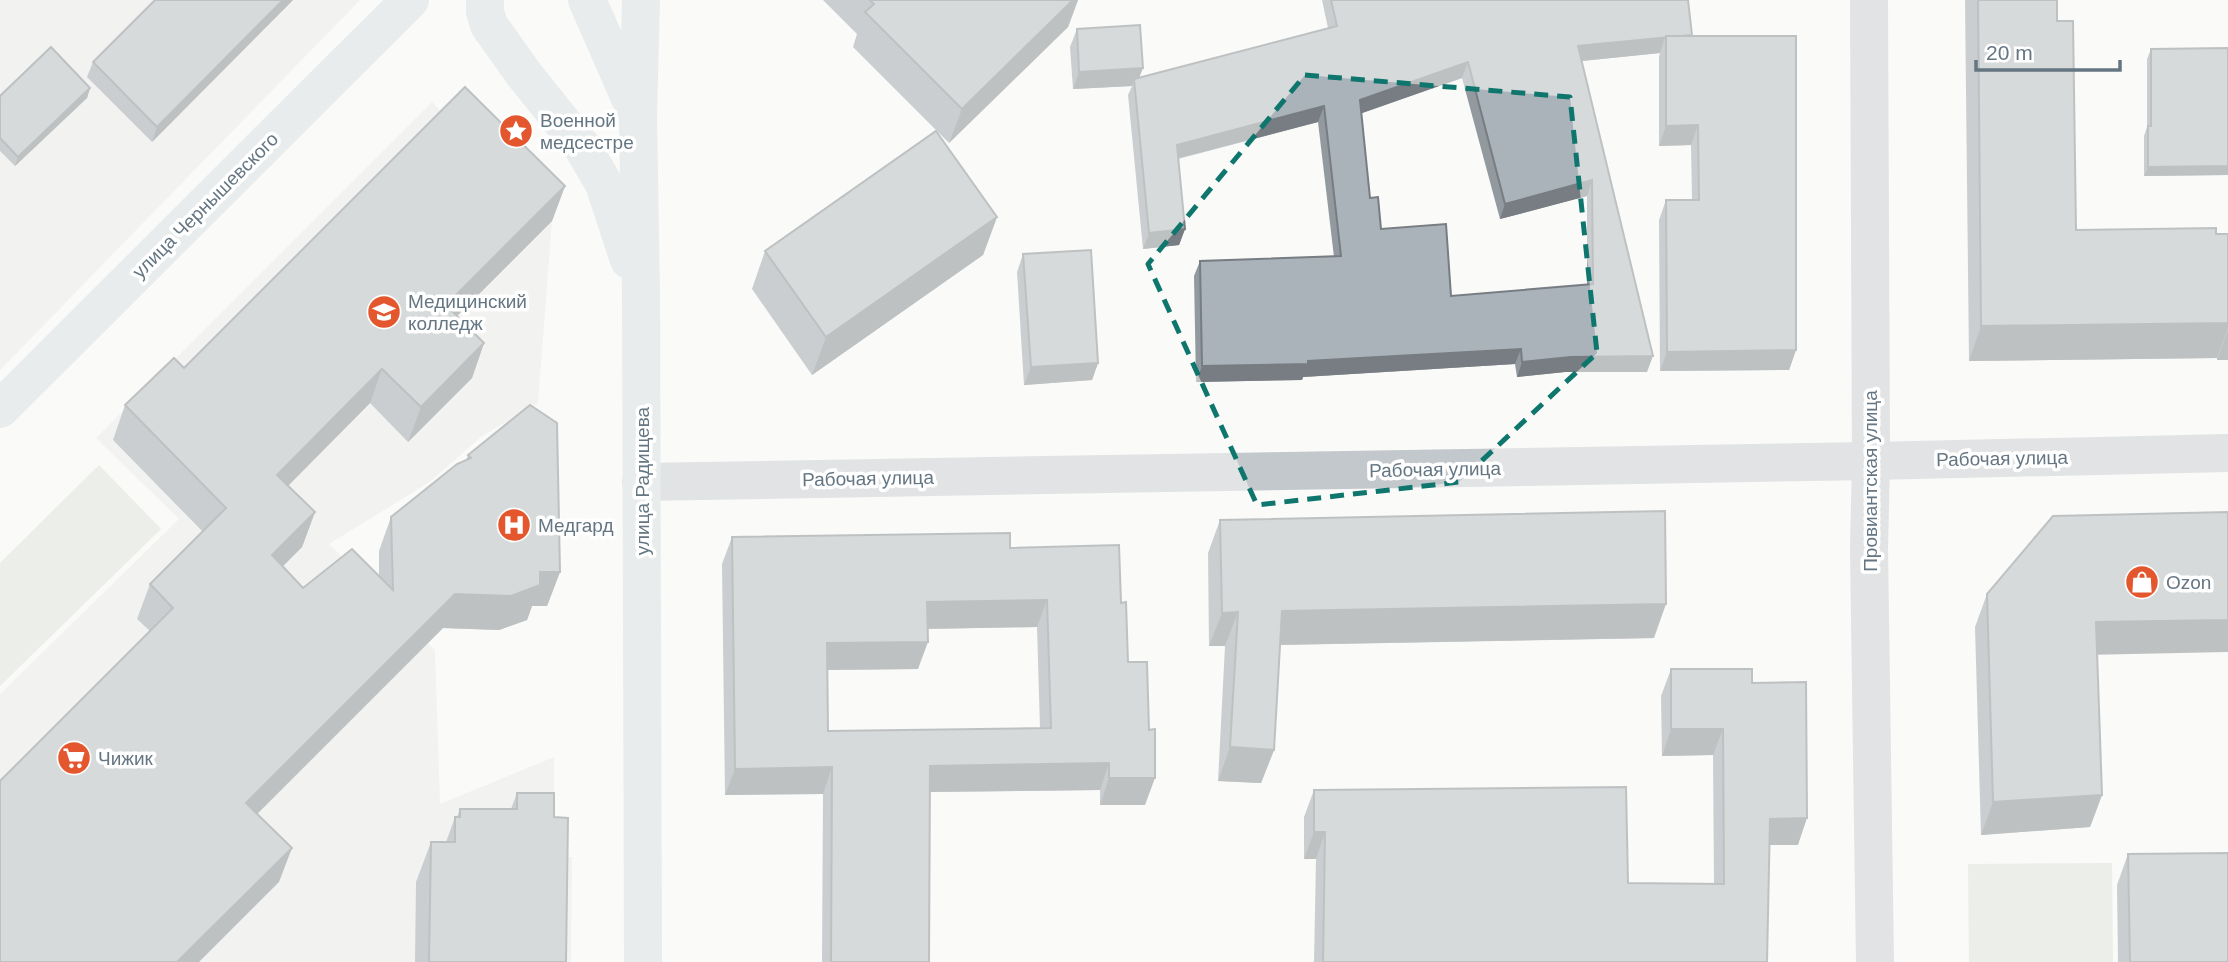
<svg xmlns="http://www.w3.org/2000/svg" width="2228" height="962" viewBox="0 0 2228 962" font-family="Arial,sans-serif">
	<style>
		.built { fill: #e8e9e9 }
		.green { fill: #dadfd7 }
		.lines { fill: none; stroke-linecap: round; stroke-linejoin: round }
		.minor { stroke: #c3c8cc; stroke-width: 38 }
		.tertiary { stroke: #c3c8cc; stroke-width: 38 }
		.primary { stroke: #d6dbdf; stroke-width: 38 }
		.wall { fill: #929a9f; fill-rule: evenodd }
		.shaded-wall { fill: #777d82 }
		.building { fill: #aab3b9; stroke: #777d82; stroke-width: 2; fill-rule: evenodd }
		.marked { fill: none; stroke: #0f766e; stroke-width: 5; stroke-dasharray: 14 9; stroke-linejoin: round }
		.labels { text-anchor: middle; stroke-width: 7; stroke-linejoin: round; paint-order: stroke }
		.poi-label { font-size: 19px; fill: #657683; stroke: #fff; text-anchor: start }
		.street-label { font-size: 19px; fill: #657683; stroke: #fff }
	</style>
	<rect width="100%" height="100%" fill="#fafaf8"/>
	<!-- built -->
	<g class="built">
		<path d="M0 0H360L0 370Z"/>
		<path d="M432 102 552 221 538 403 482 436 431 481 329 544 435 650 440 804 554 757V857H572L571 962H0V694L179 519 96 438Z"/>
	</g>
	<!-- green -->
	<g class="green">
		<path d="M99 465 161 529 0 686V563Z"/>
		<path d="M2112 863 2113 962H1969L1968 864Z"/>
	</g>
	<g class="lines">
		<!-- minor -->
		<path class="minor" d="M1869 0 1871 461 1869 549 1875 962"/>
		<!-- tertiary -->
		<path class="tertiary" d="M641 482 1871 461 2228 453"/>
		<!-- primary -->
		<g class="primary">
			<path d="M485 0V12L489 25 523 73 583 148 604 184 629 260"/>
			<path d="M587 0 633 105"/>
			<path d="M641 0 638 116 641 295 643 962"/>
			<path d="M0 409 410 0"/>
		</g>
	</g>
	<!-- wall -->
	<g class="wall">
		<path d="M155 0H293L152 142 87 77 93 62Z"/>
		<path d="M823 0H1078L1068 27 949 143 853 47 857 34Z"/>
		<path d="M1322 0H1688L1691 36 1796 350 1789 370 1660 371 1659 220 1666 200H1692L1691 145 1659 146V56L1660 53 1582 61 1647 372H1565L1517 377 1515 364 1303 377 1302 380 1196 382 1194 276 1200 261 1334 257 1318 122 1178 159 1185 229 1179 245 1143 249 1128 95 1132 86 1073 89 1070 47 1077 29 1143 68 1139 78 1328 28ZM1462 78 1500 219 1587 196V285L1451 296 1381 229 1370 198 1361 113Z"/>
		<path d="M1965 0H2057V21L2076 230 2228 234V360H2217V358L1969 361Z"/>
		<path d="M2228 48V175L2144 176V136L2147 127V59L2151 49Z"/>
		<path d="M90 88 87 98 15 166 0 151V96Z"/>
		<path d="M565 186 552 221 457 316 484 343 472 378 408 442 370 403 288 486 315 512 302 547 283 566 303 588 379 576V551L391 517 466 460 468 455 560 572 547 606H532L527 620 499 630 443 628 257 814 279 882 150 631 137 619 150 584 203 532 113 440 125 405 184 368Z"/>
		<path d="M997 217 983 255 812 375 752 289 765 251Z"/>
		<path d="M1023 254 1098 363 1092 380 1024 385 1017 272Z"/>
		<path d="M1220 520 1654 638 1280 645 1274 750 1261 783 1218 781 1225 646H1209L1208 553Z"/>
		<path d="M732 537 1010 548 1121 603 1145 805H1100V790L930 792 929 962H822L823 794 725 795 722 564ZM1037 627 1040 728 828 731 827 670 918 669 927 629Z"/>
		<path d="M1987 594 2097 655 2102 795 2090 827 1981 835 1975 627Z"/>
		<path d="M1671 669 1752 683 1798 845H1769L1767 962H1314L1316 859H1304V817L1314 790 1628 883 1714 884 1713 755 1662 756 1661 696Z"/>
		<path d="M517 793 554 817 566 962H415L416 882 431 842H446L455 817H457L460 809H511Z"/>
		<path d="M2128 854 2228 962H2118L2117 885Z"/>
	</g>
	<!-- shaded-wall -->
	<g class="shaded-wall">
		<path d="M283 0H293L152 142 157 127Z"/>
		<path d="M1073 0H1078L1068 27 949 143 962 109Z"/>
		<path d="M1665 37 1660 53 1572 62 1578 46Z"/>
		<path d="M1468 62 1462 78 1354 116 1360 100Z"/>
		<path d="M1143 68 1136 85 1134 79 1132 86 1073 89 1079 72Z"/>
		<path d="M90 88 87 98 15 166 18 157Z"/>
		<path d="M1324 106 1318 122 1171 160 1177 145Z"/>
		<path d="M1698 125 1691 145 1659 146 1666 126Z"/>
		<path d="M2228 166V175L2144 176 2148 167Z"/>
		<path d="M1592 180 1587 196 1500 219 1505 204Z"/>
		<path d="M565 186 552 221 433 340 446 305Z"/>
		<path d="M997 217 983 255 812 375 826 337Z"/>
		<path d="M1185 229 1179 245 1143 249 1149 233Z"/>
		<path d="M2228 323V328L2217 358 1969 361 1981 326Z"/>
		<path d="M2228 330V360H2217Z"/>
		<path d="M484 343 472 378 408 442 421 407Z"/>
		<path d="M1521 349 1515 364 1303 377 1302 380 1196 382 1202 366Z"/>
		<path d="M1796 350 1789 370 1660 371 1667 352Z"/>
		<path d="M1653 356 1647 372H1565L1517 377 1522 362 1571 357Z"/>
		<path d="M1098 363 1092 380 1024 385 1031 367Z"/>
		<path d="M382 369 370 403 265 509 277 475Z"/>
		<path d="M315 512 302 547 260 589 272 555Z"/>
		<path d="M540 572H560L547 606H532L527 620 499 630 443 628 234 837 246 803 455 594Z"/>
		<path d="M1047 600 1037 627 917 629 927 602Z"/>
		<path d="M1666 604 1654 638 1269 645 1282 611Z"/>
		<path d="M1238 612 1225 646H1209L1222 613Z"/>
		<path d="M2228 620V652L2084 655 2096 622Z"/>
		<path d="M928 642 918 669 817 670 827 643Z"/>
		<path d="M1671 729H1723L1713 755 1662 756Z"/>
		<path d="M1230 747 1274 750 1261 783 1218 781Z"/>
		<path d="M1109 763 1100 790 920 792 930 766Z"/>
		<path d="M832 767 823 794 725 795 735 769Z"/>
		<path d="M1109 778H1155L1145 805H1100Z"/>
		<path d="M2102 795 2090 827 1981 835 1993 802Z"/>
		<path d="M1807 818 1798 845H1760L1770 819Z"/>
		<path d="M1314 832H1325L1316 859H1304Z"/>
		<path d="M292 848 279 882 199 962H177Z"/>
	</g>
	<!-- building -->
	<g class="building">
		<path d="M155 0H283L157 127 93 62Z"/>
		<path d="M870 0H1073L962 109 865 12 874 4Z"/>
		<path d="M1331 0H1688L1692 35 1578 46 1653 356 1571 357 1522 362 1521 349 1308 361V364L1202 366 1200 261 1341 256 1324 106 1177 145 1185 229 1149 233 1134 79 1337 26ZM1468 62 1505 204 1592 180 1593 284 1451 296 1446 224 1381 229 1378 197 1370 198 1360 100Z"/>
		<path d="M1978 0H2057V21H2073L2076 230 2216 228V234H2228V323L1981 326Z"/>
		<path d="M1140 25 1143 68 1079 72 1077 29Z"/>
		<path d="M1666 36H1796V350L1667 352 1666 200H1699L1698 125 1666 126Z"/>
		<path d="M51 47 90 88 18 157 0 138V96Z"/>
		<path d="M2228 48V166L2148 167V126H2151V49Z"/>
		<path d="M465 87 565 186 446 305 484 343 421 407 382 369 277 475 315 512 272 555 303 588 352 549 393 590 391 517 457 464 471 458 468 455 530 405 557 423 560 572H540V585L511 596 455 594 246 803 292 848 177 962H0V781L173 608 150 584 226 508 125 405 174 358 184 368Z"/>
		<path d="M936 131 997 217 826 337 765 251Z"/>
		<path d="M1091 250 1098 363 1031 367 1023 254Z"/>
		<path d="M1665 511 1666 604 1282 611 1274 750 1230 747 1238 612 1222 613 1220 520Z"/>
		<path d="M2228 512V620L2096 622 2102 795 1993 802 1987 594 2053 516Z"/>
		<path d="M1010 533V548L1119 545 1121 603 1126 602 1128 662H1147L1149 730 1155 729V778H1109V763L930 766 929 962H831L832 767 735 769 732 537ZM1047 600 1051 728 828 731 827 643 928 642 927 602Z"/>
		<path d="M1671 669H1752V683L1806 682 1807 818 1770 819 1767 962H1323L1325 832H1314V790L1626 787 1628 883 1724 884 1723 729H1671Z"/>
		<path d="M517 793H554V817L568 818 566 962H429L431 842H455V817H460V809H517Z"/>
		<path d="M2228 853V962H2130L2128 854Z"/>
	</g>
	<!-- marked area -->
	<path d="M0 0H2228V962H0ZM1305 75 1570 97 1597 353 1459 482 1257 505 1148 264Z" fill="#fafaf8" fill-opacity=".55" fill-rule="evenodd"/>
	<path class="marked" d="M1305 75 1570 97 1597 353 1459 482 1257 505 1148 264Z"/>
	<!-- icons -->
	<defs>
		<g id="sight-disc" transform="scale(1.75)"><circle r="9.5" fill="#e4572e" stroke="#fff"/><path d="M0-6L1.8-2.2L6-1.7L2.9 1.2L3.7 5.4L0 3.3L-3.7 5.4L-2.9 1.2L-6-1.7L-1.8-2.2Z" fill="#fff"/></g>
		<g id="university-disc" transform="scale(1.75)"><circle r="9.5" fill="#e4572e" stroke="#fff"/><path d="M0-5L7-2L0 1L-7-2ZM-4 1L0 2.5L4 1V4Q0 6-4 4Z" fill="#fff"/></g>
		<g id="hospital-disc" transform="scale(1.75)"><circle r="9.5" fill="#e4572e" stroke="#fff"/><path d="M-5-5h3v3.5h4V-5h3V5h-3V1.5h-4V5h-3Z" fill="#fff"/></g>
		<g id="shop-disc" transform="scale(1.75)"><circle r="9.5" fill="#e4572e" stroke="#fff"/><path d="M-5-2.5h2.3a2.7 3.5 0 0 1 5.4 0H5L5.5 6h-11ZM-1.5-2.5h3a1.5 2.3 0 0 0-3 0Z" fill="#fff"/></g>
		<g id="supermarket-disc" transform="scale(1.75)"><circle r="9.5" fill="#e4572e" stroke="#fff"/><path d="M-6-5.5h2.5l.6 2H6L4.5 2H-2.5L-4.4-4H-6ZM-1.5 3.2a1.3 1.3 0 1 0 .1 0ZM3 3.2a1.3 1.3 0 1 0 .1 0Z" fill="#fff"/></g>
	</defs>
	<g fill-rule="evenodd">
		<use href="#sight-disc" x="516" y="131"/>
		<use href="#university-disc" x="384" y="312"/>
		<use href="#hospital-disc" x="514" y="525"/>
		<use href="#shop-disc" x="2142" y="582"/>
		<use href="#supermarket-disc" x="74" y="758"/>
	</g>
	<g class="labels">
		<!-- poi labels -->
		<g class="poi-label">
			<text x="540" y="127">Военной<tspan x="540" dy="22">медсестре</tspan></text>
			<text x="408" y="308">Медицинский<tspan x="408" dy="22">колледж</tspan></text>
			<text x="538" y="532">Медгард</text>
			<text x="2166" y="589">Ozon</text>
			<text x="98" y="765">Чижик</text>
		</g>
		<!-- street labels -->
		<g class="street-label">
			<text transform="translate(205 205) rotate(-45)" y="7">улица Чернышевского</text>
			<text transform="translate(2002 458) rotate(-1)" y="7">Рабочая улица</text>
			<text transform="translate(1435 469) rotate(-1)" y="7">Рабочая улица</text>
			<text transform="translate(868 478) rotate(-1)" y="7">Рабочая улица</text>
			<text transform="translate(642 481) rotate(-90)" y="7">улица Радищева</text>
			<text transform="translate(1870 481) rotate(-90)" y="7">Провиантская улица</text>
		</g>
	</g>
	<!-- scale -->
	<path d="M1976 60v10h144v-10" fill="none" stroke="#657683" stroke-width="3.5"/>
	<text x="1986" y="60" font-size="21" fill="#657683" stroke="#ffffff" stroke-width="5" paint-order="stroke">20 m</text>
</svg>
